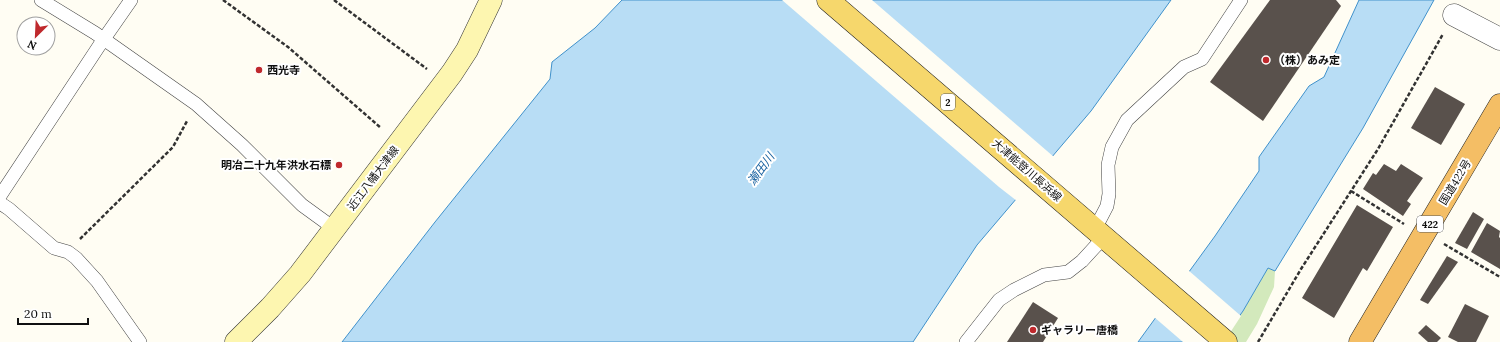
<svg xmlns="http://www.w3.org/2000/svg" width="1500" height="342" viewBox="0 0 1500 342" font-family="Lora,'Noto Sans JP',serif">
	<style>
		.green { fill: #d3e9bc }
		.water { fill: #b8ddf5; stroke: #4091cb }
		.pier { fill: #fffdf3 }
		.building { fill: #59514c }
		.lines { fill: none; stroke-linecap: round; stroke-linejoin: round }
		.service-casing { stroke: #434343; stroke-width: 14 }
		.minor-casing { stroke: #434343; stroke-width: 23 }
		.secondary-casing { stroke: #323232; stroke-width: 23 }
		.primary-casing { stroke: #212121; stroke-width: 23 }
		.trunk-casing { stroke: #212121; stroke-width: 23 }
		.path { stroke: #323232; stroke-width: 2.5; stroke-dasharray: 4 2; stroke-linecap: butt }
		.service { stroke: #fff; stroke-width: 13 }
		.minor { stroke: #fff; stroke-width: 22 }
		.secondary { stroke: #fdf6b0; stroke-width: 22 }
		.primary { stroke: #f6d76c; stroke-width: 22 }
		.trunk { stroke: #f4be65; stroke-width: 22 }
		.poi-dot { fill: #bf292d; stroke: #fff; stroke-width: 1.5 }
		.labels { text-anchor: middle; stroke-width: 4; stroke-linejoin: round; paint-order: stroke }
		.shield { fill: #fff; stroke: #585858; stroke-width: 1 }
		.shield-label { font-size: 10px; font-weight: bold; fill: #101010 }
		.poi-label { font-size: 11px; font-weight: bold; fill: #101010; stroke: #fff; text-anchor: start }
		.street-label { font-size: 11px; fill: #101010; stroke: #fff }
		.water-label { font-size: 12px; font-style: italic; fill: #1a63a1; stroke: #fff }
	</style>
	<rect width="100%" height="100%" fill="#fffdf3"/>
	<!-- green -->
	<path class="green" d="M1268 268 1275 271 1274 287 1257 324 1246 342H1221L1243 311Z"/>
	<!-- water -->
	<g class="water">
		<path d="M622 0H1171L1091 111 977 245 913 342H342L435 222 550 79 552 62 595 28Z"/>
		<path d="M1359 0H1434L1363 128 1275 271 1268 268 1243 311 1221 342H1138L1215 236 1259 171V157L1309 86 1324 77Z"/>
	</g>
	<!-- pier -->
	<g class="pier">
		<path d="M782 0H872L1054 157 1017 201 999 187Z"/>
		<path d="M1188 270 1241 316 1224 342H1183L1154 317Z"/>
	</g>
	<!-- building -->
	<g class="building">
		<path d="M1270 0H1336L1341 6 1263 121 1210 82Z"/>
		<path d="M1435 87 1465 104 1441 145 1411 128Z"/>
		<path d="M1384 164 1396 171 1401 164 1423 178 1407 201 1411 204 1403 216 1363 189 1373 173 1376 175Z"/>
		<path d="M1357 205 1393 227 1367 271 1363 268 1334 318 1302 298Z"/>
		<path d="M1473 212 1484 219 1467 249 1455 243Z"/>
		<path d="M1487 223 1500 231 1499 237 1500 238V269L1471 252Z"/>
		<path d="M1447 256 1458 262 1428 304 1420 300Z"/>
		<path d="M1033 302 1058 318 1043 342H1007Z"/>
		<path d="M1465 304 1489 316 1476 342H1458L1448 337Z"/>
		<path d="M1426 325 1441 338 1437 342H1428L1418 333Z"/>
	</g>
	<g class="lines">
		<!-- service casing -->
		<g class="service-casing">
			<g id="service">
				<path d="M41 0 95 33 196 104 242 145 302 205 335 229"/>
				<path d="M0 196 99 46 131 0"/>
				<path d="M0 203 9 209 54 248 68 252 76 258 97 281 140 342"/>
				<path d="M1095 229 1107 206 1109 194 1108 165 1112 147 1127 120 1184 67 1202 59 1241 0"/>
				<path d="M966 342 999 300 1014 290 1044 275 1068 272 1082 261 1104 237"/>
			</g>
		</g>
		<!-- minor casing -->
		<g class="minor-casing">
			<path id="minor" d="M1454 15 1500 39"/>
		</g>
		<!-- secondary casing -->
		<g class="secondary-casing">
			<path id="secondary" d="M236 342 270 308 300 274 452 73 467 50 491 0"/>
		</g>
		<!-- primary casing -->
		<g class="primary-casing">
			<path id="primary" d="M828 0 1226 342"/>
		</g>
		<!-- trunk casing -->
		<g class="trunk-casing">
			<path id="trunk" d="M1360 342 1500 105"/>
		</g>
		<!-- path -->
		<g class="path">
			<path d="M223 0 288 47 381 128"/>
			<path d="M334 0 427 69"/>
			<path d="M1351 191 1404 224"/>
			<path d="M80 239 173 147 187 121"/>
			<path d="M1444 244 1500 277"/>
			<path d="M1258 342 1301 269 1378 149 1443 34"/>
		</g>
		<!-- service -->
		<use href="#service" class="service"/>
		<!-- minor -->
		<use href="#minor" class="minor"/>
		<!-- secondary -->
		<use href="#secondary" class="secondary"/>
		<!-- primary -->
		<use href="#primary" class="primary"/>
		<!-- trunk -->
		<use href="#trunk" class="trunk"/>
	</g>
	<!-- markers -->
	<g class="poi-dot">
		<circle cx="1266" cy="60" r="4"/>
		<circle cx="259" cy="70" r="4"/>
		<circle cx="339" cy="165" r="4"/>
		<circle cx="1033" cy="330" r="4"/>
	</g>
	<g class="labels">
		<!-- shield labels -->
		<g class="shield">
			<rect x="941" y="94" width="14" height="16" rx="3"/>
			<rect x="1417" y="216" width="26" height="16" rx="3"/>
		</g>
		<g class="shield-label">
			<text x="948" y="106">2</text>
			<text x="1430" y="228">422</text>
		</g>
		<!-- poi labels -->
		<g class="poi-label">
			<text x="1274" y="64">（株）あみ定</text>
			<text x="267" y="74">西光寺</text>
			<text x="331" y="169" text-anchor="end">明冶二十九年洪水石標</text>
			<text x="1041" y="334">ギャラリー唐橋</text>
		</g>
		<!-- street labels -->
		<g class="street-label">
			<text transform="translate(1027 170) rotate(41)" y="4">大津能登川長浜線</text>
			<text transform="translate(373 178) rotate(-53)" y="4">近江八幡大津線</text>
			<text transform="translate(1455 182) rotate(-59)" y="4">国道422号</text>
		</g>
		<!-- water labels -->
		<g class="water-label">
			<text transform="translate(761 169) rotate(-54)" y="4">瀬田川</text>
		</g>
	</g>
	<!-- north arrow -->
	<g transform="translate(36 36) rotate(204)"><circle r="19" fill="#ffffff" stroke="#9f9f9f"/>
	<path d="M0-3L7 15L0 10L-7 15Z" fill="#bf292d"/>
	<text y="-6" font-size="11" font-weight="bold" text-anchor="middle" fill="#101010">N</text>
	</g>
	<!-- scale -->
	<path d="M18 318v6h70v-6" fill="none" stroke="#101010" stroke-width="2"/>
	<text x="24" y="318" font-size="12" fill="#101010" stroke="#ffffff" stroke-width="3" paint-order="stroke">20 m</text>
</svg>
